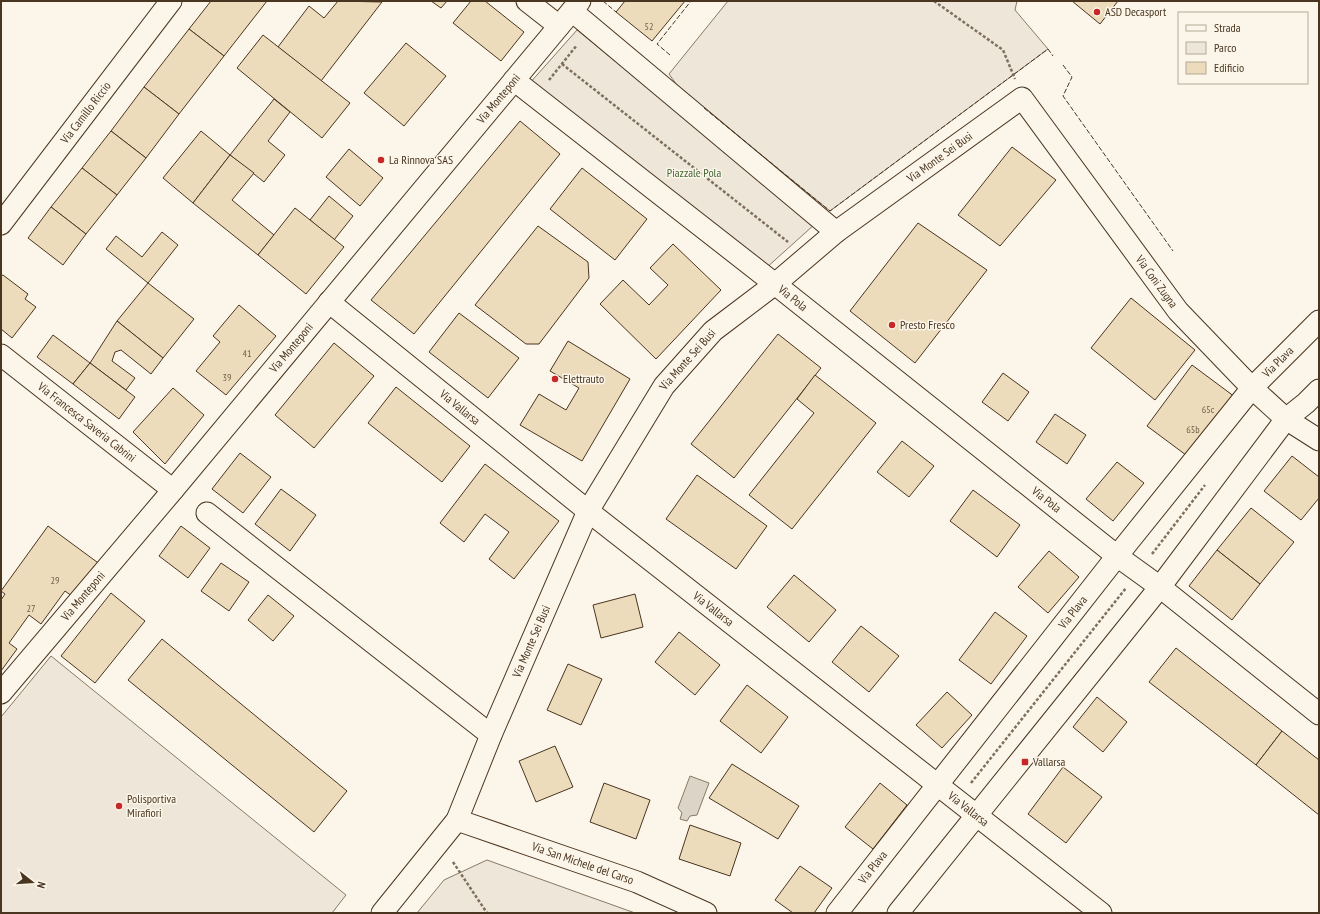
<svg xmlns="http://www.w3.org/2000/svg" width="1320" height="914" viewBox="0 0 1320 914" font-family="'PT Sans Narrow',sans-serif">
	<style>
		.green { fill: #ede6d9; stroke: #887966 }
		.water { fill: #dcd4c6; stroke: #887966 }
		.building { fill: #ecdcbc; stroke: #4a3520 }
		.lines { fill: none; stroke-linecap: round; stroke-linejoin: round }
		.street-casing { stroke: #4a3520; stroke-width: 23 }
		.path { stroke: #7f6f5c; stroke-width: 2.5; stroke-dasharray: 3 2; stroke-linecap: butt }
		.street { stroke: #fbf6e9; stroke-width: 21 }
		.fence { stroke: #4a3520; stroke-width: 1; stroke-dasharray: 5 2; stroke-linecap: butt }
		.poi-dot { fill: #c62828; stroke: #fbf6e9; stroke-width: 1.5 }
		.labels { text-anchor: middle; stroke-width: 3; stroke-linejoin: round; paint-order: stroke }
		.number-label { font-size: 10px; fill: #725f47 }
		.poi-label { font-size: 12px; fill: #4a3520; stroke: #fbf6e9; text-anchor: start }
		.street-label { font-size: 12px; fill: #4a3520; stroke: #fbf6e9 }
		.park-label { font-size: 12px; fill: #436837; stroke: #fbf6e9 }
	</style>
	<rect width="100%" height="100%" fill="#fbf6e9"/>
	<!-- green -->
	<g class="green">
		<path d="M728 1H1017L1015 10 1048 49 830 211 679 88 669 74Z"/>
		<path d="M577 30 815 224 765 269 529 84Z"/>
		<path d="M51 656 346 895 332 913H1V717Z"/>
		<path d="M487 860 635 913H417L444 880Z"/>
	</g>
	<!-- water -->
	<path class="water" d="M690 776 709 783 697 815 690 816 687 821 680 819 682 813 678 808Z"/>
	<!-- building -->
	<g class="building">
		<path d="M211 1H267L224 56 189 29Z"/>
		<path d="M338 1 382 2 321 81 278 47 309 6 324 18Z"/>
		<path d="M431 1H447L441 8Z"/>
		<path d="M471 1H485L524 32 501 61 453 23Z"/>
		<path d="M625 1H685L652 41 616 12Z"/>
		<path d="M1072 1H1118L1100 24Z"/>
		<path d="M189 29 224 56 179 114 144 87Z"/>
		<path d="M263 35 350 103 322 138 237 68Z"/>
		<path d="M406 43 446 76 404 126 364 93Z"/>
		<path d="M144 87 179 114 146 158 111 131Z"/>
		<path d="M274 99 290 112 268 141 285 155 264 182 230 155Z"/>
		<path d="M520 121 560 154 414 334 371 300Z"/>
		<path d="M111 131 146 158 117 195 82 168Z"/>
		<path d="M201 131 230 155 193 203 163 178Z"/>
		<path d="M1012 147 1056 180 1000 246 958 215Z"/>
		<path d="M349 149 383 178 360 206 326 177Z"/>
		<path d="M230 155 254 173 232 200 274 235 258 255 193 203Z"/>
		<path d="M82 168 117 195 86 234 51 207Z"/>
		<path d="M582 168 647 219 615 260 550 209Z"/>
		<path d="M329 196 353 216 334 240 310 220Z"/>
		<path d="M51 207 86 234 63 265 28 238Z"/>
		<path d="M295 208 344 247 306 294 258 255Z"/>
		<path d="M918 223 987 270 915 363 850 311Z"/>
		<path d="M538 226 588 262 589 278 539 344H526L475 305Z"/>
		<path d="M162 232 178 245 148 283 106 249 116 236 142 257Z"/>
		<path d="M673 244 721 290 656 359 600 304 623 280 649 305 668 285 650 268Z"/>
		<path d="M3 275 28 294 25 299 36 307 12 338 1 329V276Z"/>
		<path d="M148 283 194 319 163 358 117 321Z"/>
		<path d="M1131 298 1195 350 1155 400 1091 348Z"/>
		<path d="M239 305 276 336 226 395 196 371 220 342 213 336Z"/>
		<path d="M459 313 519 358 488 398 429 352Z"/>
		<path d="M117 321 163 358 151 374 121 350 115 352 112 361 135 378 126 390 90 363Z"/>
		<path d="M778 334 821 368 734 478 691 444Z"/>
		<path d="M53 335 90 363 73 384 37 357Z"/>
		<path d="M568 341 630 379 582 461 520 425 539 394 566 410 579 388 550 371Z"/>
		<path d="M334 343 374 376 314 448 275 415Z"/>
		<path d="M90 363 135 397 119 419 73 384Z"/>
		<path d="M1192 365 1235 397 1190 458 1147 426Z"/>
		<path d="M1003 373 1029 392 1008 421 982 402Z"/>
		<path d="M815 375 876 423 792 529 749 495 814 413 797 399Z"/>
		<path d="M396 387 470 446 442 482 368 423Z"/>
		<path d="M173 388 204 415 165 464 133 432Z"/>
		<path d="M1055 414 1086 435 1067 464 1036 442Z"/>
		<path d="M902 441 934 466 909 497 877 472Z"/>
		<path d="M240 453 271 477 243 513 212 489Z"/>
		<path d="M1292 456 1319 477V498L1301 520 1264 491Z"/>
		<path d="M1117 462 1144 483 1113 521 1086 499Z"/>
		<path d="M485 464 559 521 514 579 489 559 509 532 485 514 464 542 440 523Z"/>
		<path d="M697 475 767 526 736 569 666 519Z"/>
		<path d="M281 489 316 515 290 551 255 524Z"/>
		<path d="M973 490 1020 525 997 557 950 521Z"/>
		<path d="M1251 508 1294 542 1260 584 1217 550Z"/>
		<path d="M48 526 101 565 76 599 65 591 41 624 29 615 9 643 17 649 1 671V600L5 594 1 591Z"/>
		<path d="M181 526 210 548 188 578 159 556Z"/>
		<path d="M1217 550 1260 584 1232 620 1189 586Z"/>
		<path d="M1049 551 1079 577 1048 613 1018 587Z"/>
		<path d="M221 563 249 582 229 611 201 591Z"/>
		<path d="M794 575 836 610 809 642 767 607Z"/>
		<path d="M111 593 145 621 95 683 61 656Z"/>
		<path d="M635 594 643 627 601 638 593 605Z"/>
		<path d="M268 595 294 616 273 641 248 620Z"/>
		<path d="M995 612 1027 636 991 684 959 660Z"/>
		<path d="M861 626 899 656 869 692 832 662Z"/>
		<path d="M679 632 720 665 695 695 655 662Z"/>
		<path d="M162 639 347 791 314 832 128 680Z"/>
		<path d="M1176 648 1282 731 1256 765 1149 682Z"/>
		<path d="M568 664 602 679 581 725 547 710Z"/>
		<path d="M747 685 788 717 761 753 720 721Z"/>
		<path d="M947 692 972 715 942 748 916 725Z"/>
		<path d="M1097 697 1127 722 1103 752 1073 727Z"/>
		<path d="M1282 731 1319 760V815L1256 765Z"/>
		<path d="M555 746 573 787 536 802 519 761Z"/>
		<path d="M732 764 799 806 778 839 709 798Z"/>
		<path d="M1063 767 1102 797 1066 843 1028 814Z"/>
		<path d="M604 783 650 800 636 839 590 822Z"/>
		<path d="M880 783 907 805 873 849 845 827Z"/>
		<path d="M690 825 741 843 730 876 679 859Z"/>
		<path d="M800 866 832 888 814 913H793L775 900Z"/>
	</g>
	<g class="lines">
		<!-- street casing -->
		<g class="street-casing">
			<g id="street">
				<path d="M527 1 559 26"/>
				<path d="M572 11 836 232"/>
				<path id="s1" d="M514 80 775 284 1117 556 1160 587 1319 714"/>
				<path id="s2" d="M1 224 171 1"/>
				<path id="s3" d="M329 302 588 511 1101 913"/>
				<path id="s4" d="M1 355 173 490"/>
				<path d="M207 513 491 735"/>
				<path id="s5" d="M1 693 173 490 580 1"/>
				<path id="s6" d="M457 820 637 882 706 913"/>
				<path id="s7" d="M382 913 457 820 491 735 588 511 664 386 713 331 775 284 836 232 1022 98 1178 311 1252 388 1286 419 1319 440"/>
				<path id="s8" d="M837 913 1117 556 1252 388 1319 321"/>
				<path d="M898 913 1160 587 1286 419 1306 403 1319 390"/>
			</g>
		</g>
		<!-- path -->
		<g class="path">
			<path d="M934 1 1003 50 1015 79"/>
			<path d="M562 64 788 242"/>
			<path d="M549 80 577 45"/>
			<path d="M1152 554 1205 485"/>
			<path d="M971 783 1126 588"/>
			<path d="M453 862 487 913"/>
		</g>
		<!-- street -->
		<use href="#street" class="street"/>
		<!-- fence -->
		<g class="fence">
			<path d="M603 1 616 12"/>
			<path d="M670 55 657 44 691 1"/>
			<path d="M1063 65 1072 77 1063 96 1173 251"/>
			<path d="M704 108 830 211 1048 49 1053 56"/>
		</g>
	</g>
	<!-- markers -->
	<g class="poi-dot">
		<circle cx="1097" cy="12" r="4"/>
		<circle cx="381" cy="160" r="4"/>
		<circle cx="892" cy="325" r="4"/>
		<circle cx="555" cy="379" r="4"/>
		<rect x="1021" y="758" width="8" height="8" rx="2"/>
		<circle cx="119" cy="806" r="4"/>
	</g>
	<g class="labels">
		<!-- number labels -->
		<g class="number-label">
			<text x="649" y="30">52</text>
			<text x="247" y="357">41</text>
			<text x="227" y="381">39</text>
			<text x="1208" y="413">65c</text>
			<text x="1193" y="433">65b</text>
			<text x="55" y="584">29</text>
			<text x="31" y="612">27</text>
		</g>
		<!-- poi labels -->
		<g class="poi-label">
			<text x="1105" y="16">ASD Decasport</text>
			<text x="389" y="164">La Rinnova SAS</text>
			<text x="900" y="329">Presto Fresco</text>
			<text x="563" y="383">Elettrauto</text>
			<text x="1033" y="766">Vallarsa</text>
			<text x="127" y="803">Polisportiva<tspan x="127" dy="14">Mirafiori</tspan></text>
		</g>
		<!-- street labels -->
		<g class="street-label">
			<text dy="4" stroke="none"><textPath href="#s5" startOffset="775">Via Monteponi</textPath></text>
			<text dy="4" stroke="none"><textPath href="#s2" startOffset="140">Via Camillo Riccio</textPath></text>
			<text dy="4" stroke="none"><textPath href="#s7" startOffset="961">Via Monte Sei Busi</textPath></text>
			<text dy="4" stroke="none"><textPath href="#s7" startOffset="1290">Via Coni Zugna</textPath></text>
			<text dy="4" stroke="none"><textPath href="#s1" startOffset="354">Via Pola</textPath></text>
			<text dy="4" stroke="none"><textPath href="#s5" startOffset="451">Via Monteponi</textPath></text>
			<text dy="4" stroke="none"><textPath href="#s7" startOffset="637">Via Monte Sei Busi</textPath></text>
			<text dy="4" stroke="none"><textPath href="#s8" startOffset="706">Via Plava</textPath></text>
			<text dy="4" stroke="none"><textPath href="#s3" startOffset="168">Via Vallarsa</textPath></text>
			<text dy="4" stroke="none"><textPath href="#s4" startOffset="109">Via Francesca Saveria Cabrini</textPath></text>
			<text dy="4" stroke="none"><textPath href="#s1" startOffset="678">Via Pola</textPath></text>
			<text dy="4" stroke="none"><textPath href="#s5" startOffset="127">Via Monteponi</textPath></text>
			<text dy="4" stroke="none"><textPath href="#s3" startOffset="492">Via Vallarsa</textPath></text>
			<text dy="4" stroke="none"><textPath href="#s8" startOffset="382">Via Plava</textPath></text>
			<text dy="4" stroke="none"><textPath href="#s7" startOffset="313">Via Monte Sei Busi</textPath></text>
			<text dy="4" stroke="none"><textPath href="#s3" startOffset="816">Via Vallarsa</textPath></text>
			<text dy="4" stroke="none"><textPath href="#s6" startOffset="133">Via San Michele del Carso</textPath></text>
			<text dy="4" stroke="none"><textPath href="#s8" startOffset="58">Via Plava</textPath></text>
		</g>
		<!-- park labels -->
		<g class="park-label">
			<text x="694" y="177">Piazzale Pola</text>
		</g>
	</g>
	<!-- border -->
	<rect width="1320" height="914" fill="none" stroke="#4a3520" stroke-width="4"/>
	<!-- legend -->
	<rect x="1178" y="12" width="130" height="72" fill="#fbf6e9" stroke="#b4a999"/>
	<rect x="1186" y="25" width="20" height="6" fill="#fbf6e9" stroke="#b4a999"/>
	<text x="1214" y="32" font-size="12" fill="#4a3520">Strada</text>
	<rect x="1186" y="42" width="20" height="12" fill="#ede6d9" stroke="#b4a999"/>
	<text x="1214" y="52" font-size="12" fill="#4a3520">Parco</text>
	<rect x="1186" y="62" width="20" height="12" fill="#ecdcbc" stroke="#b4a999"/>
	<text x="1214" y="72" font-size="12" fill="#4a3520">Edificio</text>
	<!-- north arrow -->
	<g transform="translate(32 882) rotate(107)" stroke="#fbf6e9" stroke-width="3" paint-order="stroke">
	<path d="M0-3L7 15L0 10L-7 15Z" fill="#4a3520"/>
	<text y="-6" font-size="11" font-weight="bold" text-anchor="middle" fill="#4a3520">N</text>
	</g>
</svg>
